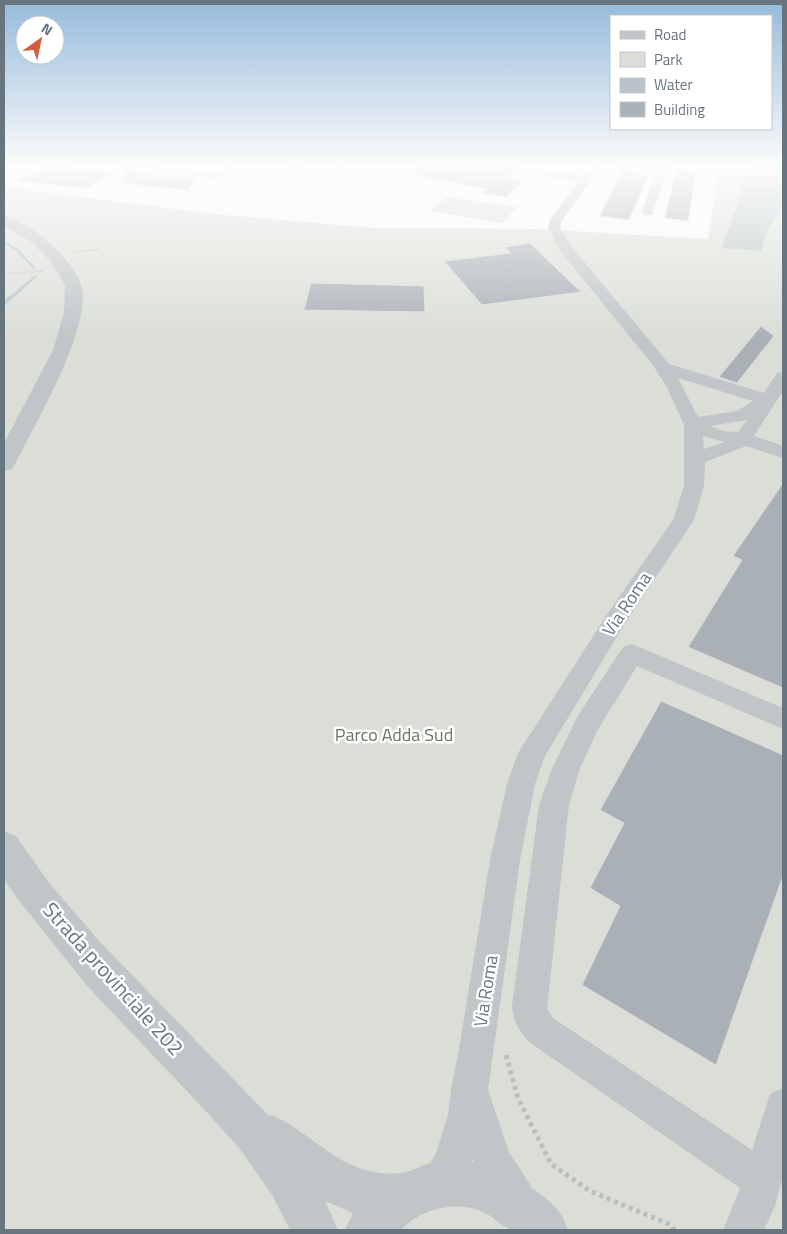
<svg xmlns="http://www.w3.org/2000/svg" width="787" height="1234" viewBox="0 0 787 1234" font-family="'Titillium Web',sans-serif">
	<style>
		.green { fill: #daded7 }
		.water { fill: #bac4c8 }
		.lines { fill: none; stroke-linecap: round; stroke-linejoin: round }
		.stream { fill: #bac4c8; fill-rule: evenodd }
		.building { fill: #a9b0b6; stroke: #dbdbda }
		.path-far1 { stroke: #bbbec0; stroke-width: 2; stroke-dasharray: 1 1; stroke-linecap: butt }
		.path { stroke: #bbbec0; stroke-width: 5; stroke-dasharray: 4 4; stroke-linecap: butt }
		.service { fill: #c1c5c8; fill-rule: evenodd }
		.minor { fill: #c1c5c8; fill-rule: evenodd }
		.tertiary { fill: #c1c5c8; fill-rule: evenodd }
		.labels { text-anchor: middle; stroke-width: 5; stroke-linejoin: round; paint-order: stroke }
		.street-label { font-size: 18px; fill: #67757f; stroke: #fff }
		.park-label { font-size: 18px; fill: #697866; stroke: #fff }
		.near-street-label { font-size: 21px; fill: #67757f; stroke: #fff }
	</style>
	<rect width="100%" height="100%" fill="#f9f9f7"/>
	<!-- green -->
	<g class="green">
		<path d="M720 167H783V1230H4V187L214 214 373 228 535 229 708 239Z"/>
		<path d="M447 197 517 207 502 223 430 211Z"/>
	</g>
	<!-- water -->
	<path class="water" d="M752 167H783V176L781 180C787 210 781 205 769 228 765 235 764 244 761 251L721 248 742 194 741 177Z"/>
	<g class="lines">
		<!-- stream -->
		<g class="stream">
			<path d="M4 240 18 249 35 267V269H33L16 251 4 243Z"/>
			<path d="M35 275 38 276 6 304H4V301Z"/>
		</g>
	</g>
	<!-- building -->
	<g class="building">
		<path d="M44 167H69L115 172 87 188 18 181Z"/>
		<path d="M124 167H128L136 172 195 178 188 190 123 183Z"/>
		<path d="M414 167H518L505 179 523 181 506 197 483 193 488 189 413 175Z"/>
		<path d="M676 169 696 171 688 221 665 218Z"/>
		<path d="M621 171 648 175 629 220 600 216Z"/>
		<path d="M530 243 581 292 482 305 444 261 511 253 504 247Z"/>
		<path d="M311 283 424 286 425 312 304 310Z"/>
		<path d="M761 326 774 336 737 383 719 377Z"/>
		<path d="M783 483V688L688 647 742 560 733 556Z"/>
		<path d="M661 701 783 755V876L716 1065 582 985 620 906 590 888 624 823 600 810Z"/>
	</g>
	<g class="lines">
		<!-- path-far1 -->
		<g class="path-far1">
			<path d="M289 167 318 170"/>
			<path d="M73 252 100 249"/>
			<path d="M4 274 43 271"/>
		</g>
		<!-- path -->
		<path class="path" d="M506 1055 518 1098 551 1164 590 1191 671 1225 674 1230"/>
		<!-- service -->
		<path class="service" d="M328 167H347L344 169Z"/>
		<!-- minor -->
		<g class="minor">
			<path d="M130 167C159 164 196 175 221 170L222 167H232L231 174 213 178 136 170Z"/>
			<path d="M590 167H601L562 220 560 228 572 247 669 364 764 393 777 373 783 372V391L754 436 783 446V458L746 446 705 462 704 486 694 520 624 625 545 756 535 784 520 860 488 1090 509 1152 529 1183 535 1197 529 1211 515 1217 501 1211 479 1176 473 1159 458 1192 433 1204 419 1198 413 1184 419 1170 430 1164 436 1153 448 1115 452 1083 459 1049 490 860 507 784 518 753 608 613 673 520 684 486V425L667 387 652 364 561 252 548 228 550 220 579 181 527 174 521 171 527 168 583 175ZM678 378 753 401 737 411 698 417ZM747 420 738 432 723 431 710 426ZM703 436 725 442 704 449Z"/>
			<path d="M617 167H668L652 215H644L642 212 655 174 623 170Z"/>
			<path d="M632 644 783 708V729L637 666 597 731 579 771 569 805 547 1009 553 1018 752 1150 770 1094 783 1088V1176L775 1206 764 1230H723L740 1188 529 1042C519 1031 513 1021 512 1006L539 805 551 771 577 717 623 647Z"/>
		</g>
		<!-- tertiary -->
		<g class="tertiary">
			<path d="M4 216C22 220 42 235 55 248 64 257 77 272 81 285 94 324 34 426 15 464L12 469 4 471V443L53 350 64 313 65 285 51 262 33 243 4 226Z"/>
			<path d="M4 831 16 836 50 884 101 943 269 1116 271 1115C306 1129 331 1162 369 1171 382 1174 397 1175 410 1171 417 1169 424 1164 431 1163 441 1162 452 1161 461 1161 490 1162 544 1190 560 1213 564 1218 566 1225 568 1230 550 1230 530 1233 513 1230 504 1229 495 1218 487 1214 459 1199 422 1208 401 1230H345L353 1213 325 1201 338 1230H290L272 1195 240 1149 202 1107 88 987 17 898 4 879Z"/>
		</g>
	</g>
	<!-- sky -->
	<linearGradient id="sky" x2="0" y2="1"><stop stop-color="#95badb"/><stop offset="0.49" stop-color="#fcfcfb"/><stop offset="1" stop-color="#fcfcfb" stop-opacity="0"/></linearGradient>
	<rect width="787" height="339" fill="url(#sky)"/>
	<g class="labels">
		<!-- street labels -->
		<g class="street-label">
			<text transform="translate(627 604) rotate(-56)" y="6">Via Roma</text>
			<text transform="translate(486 991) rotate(-81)" y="6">Via Roma</text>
		</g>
		<!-- park labels -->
		<g class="park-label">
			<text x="394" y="741">Parco Adda Sud</text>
		</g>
		<!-- near-street labels -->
		<g class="near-street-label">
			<text transform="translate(113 979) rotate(48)" y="7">Strada provinciale 202</text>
		</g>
	</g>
	<!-- border -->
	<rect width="787" height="1234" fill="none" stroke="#67757f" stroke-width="10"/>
	<!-- legend -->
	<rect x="610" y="15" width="162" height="115" fill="#ffffff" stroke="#c2c8cc"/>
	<rect x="620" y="31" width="25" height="8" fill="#c1c5c8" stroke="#c2c8cc"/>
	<text x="654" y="40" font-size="15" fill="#67757f">Road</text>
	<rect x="620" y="52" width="25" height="15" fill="#daded7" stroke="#c2c8cc"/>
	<text x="654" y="65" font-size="15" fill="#67757f">Park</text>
	<rect x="620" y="78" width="25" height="15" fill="#bac4c8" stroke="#c2c8cc"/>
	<text x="654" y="90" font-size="15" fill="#67757f">Water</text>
	<rect x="620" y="102" width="25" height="15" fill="#a9b0b6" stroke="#c2c8cc"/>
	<text x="654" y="115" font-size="15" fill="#67757f">Building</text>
	<!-- north arrow -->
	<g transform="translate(40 40) rotate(33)"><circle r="24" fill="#ffffff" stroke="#c2c8cc"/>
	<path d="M0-4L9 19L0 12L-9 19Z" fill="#d25d3f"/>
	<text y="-8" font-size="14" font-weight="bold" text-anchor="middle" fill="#67757f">N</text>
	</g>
</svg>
